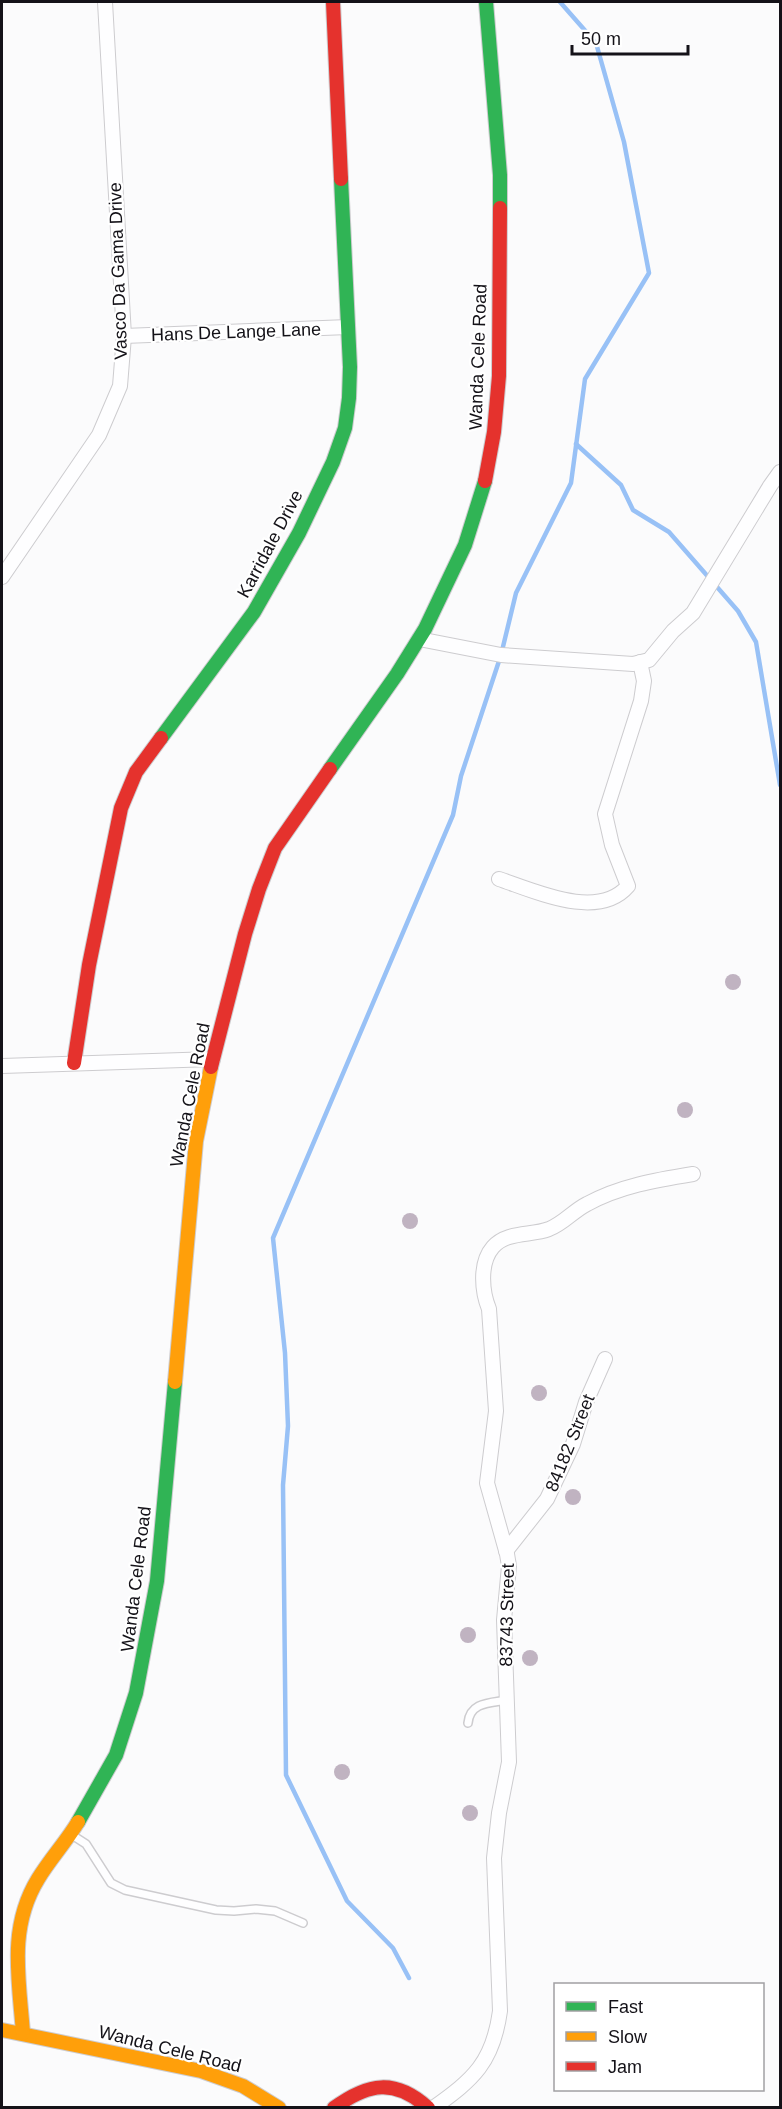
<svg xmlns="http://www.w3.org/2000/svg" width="782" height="2109" viewBox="0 0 782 2109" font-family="Arial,sans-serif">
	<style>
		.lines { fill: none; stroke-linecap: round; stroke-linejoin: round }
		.stream { stroke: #98c1f6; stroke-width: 4.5 }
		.building { fill: #c0b3c1 }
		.lane-casing { stroke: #cdcccf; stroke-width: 10 }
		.street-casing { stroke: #cdcccf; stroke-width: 16 }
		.fast-casing { stroke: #cdcccf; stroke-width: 16 }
		.slow-casing { stroke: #cdcccf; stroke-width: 16 }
		.jam-casing { stroke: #cdcccf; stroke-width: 16 }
		.lane { stroke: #fefeff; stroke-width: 7 }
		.street { stroke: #fefeff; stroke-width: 14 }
		.fast { stroke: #30b455; stroke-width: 14 }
		.slow { stroke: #ff9f0a; stroke-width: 14 }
		.jam { stroke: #e5322d; stroke-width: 14 }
		.labels { text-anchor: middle; stroke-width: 4.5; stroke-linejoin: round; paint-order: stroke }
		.street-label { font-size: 18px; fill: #141218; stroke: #fff }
	</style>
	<rect width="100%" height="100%" fill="#fbfbfc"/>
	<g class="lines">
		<!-- stream -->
		<g class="stream">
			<path d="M576 444 621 485 633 510 669 532 738 611 756 642 780 785"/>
			<path d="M409 1978 393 1948 347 1901 286 1775 283 1485 288 1426 285 1353 273 1238 453 815 461 776 501 655 516 593 571 483 585 379 649 273 624 142 596 43 560 2"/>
		</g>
	</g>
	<!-- building -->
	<g class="building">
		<circle cx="733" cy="982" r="8"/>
		<circle cx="685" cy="1110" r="8"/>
		<circle cx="410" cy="1221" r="8"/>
		<circle cx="539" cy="1393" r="8"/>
		<circle cx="573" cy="1497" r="8"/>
		<circle cx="468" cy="1635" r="8"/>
		<circle cx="530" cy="1658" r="8"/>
		<circle cx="342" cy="1772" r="8"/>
		<circle cx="470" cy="1813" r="8"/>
	</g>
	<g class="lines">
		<!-- lane casing -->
		<g class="lane-casing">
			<g id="lane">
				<path d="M468 1723C470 1702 490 1703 507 1700"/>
				<path d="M72 1835 86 1844 111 1883 125 1890 216 1910 234 1911 256 1909 275 1911 303 1923"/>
			</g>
		</g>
		<!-- street casing -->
		<g class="street-casing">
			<g id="street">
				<path d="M124 336 348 327"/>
				<path d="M2 577 99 435 120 386 124 336 105 2"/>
				<path d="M419 639 501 655 633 664 649 660 673 631 693 613 770 486 780 472"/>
				<path d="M499 879C535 891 598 921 628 886L612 845 605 814 641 701 644 681 640 662"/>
				<path d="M2 1066 213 1059"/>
				<path d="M506 1551 547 1499 573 1444 586 1402 605 1359"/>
				<path d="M433 2108C474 2079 493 2062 500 2011L494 1858 499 1813 509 1762 504 1620 509 1566 507 1554 487 1483 496 1411 489 1309C482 1292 479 1263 493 1247 507 1231 531 1236 549 1229 563 1224 573 1211 587 1204 620 1186 656 1180 693 1174"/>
			</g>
		</g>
		<!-- fast casing -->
		<g class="fast-casing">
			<g id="fast">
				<path d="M486 2 500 175V208"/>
				<path d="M161 738 254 612 299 533 333 462 345 428 349 398 350 367 341 179"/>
				<path d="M330 769 397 674 425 629 465 545 485 481"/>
				<path d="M78 1822 116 1755 136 1693 157 1581 175 1382"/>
			</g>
		</g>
		<!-- slow casing -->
		<g class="slow-casing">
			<g id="slow">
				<path d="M175 1382 196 1141 211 1067"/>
				<path d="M2 2030 201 2071 243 2086 279 2108"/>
				<path d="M23 2033C19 1979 8 1928 38 1879 50 1859 66 1842 78 1822"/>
			</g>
		</g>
		<!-- jam casing -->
		<g class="jam-casing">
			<g id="jam">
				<path d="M333 2 341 179"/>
				<path d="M485 481 494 432 499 376 500 208"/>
				<path d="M74 1063 89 965 121 808 136 772 161 738"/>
				<path d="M211 1067 245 934 259 889 275 848 330 769"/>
				<path d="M334 2108C368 2083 395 2078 428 2108"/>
			</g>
		</g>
		<!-- lane -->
		<use href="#lane" class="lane"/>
		<!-- street -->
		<use href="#street" class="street"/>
		<!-- fast -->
		<use href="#fast" class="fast"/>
		<!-- slow -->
		<use href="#slow" class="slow"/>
		<!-- jam -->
		<use href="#jam" class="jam"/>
	</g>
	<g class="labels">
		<!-- street labels -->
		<g class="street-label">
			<text transform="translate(118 271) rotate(-92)" y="6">Vasco Da Gama Drive</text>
			<text transform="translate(236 332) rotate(-2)" y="6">Hans De Lange Lane</text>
			<text transform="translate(478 357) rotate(-88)" y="6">Wanda Cele Road</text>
			<text transform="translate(270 544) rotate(-62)" y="6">Karridale Drive</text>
			<text transform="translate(190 1095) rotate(-79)" y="6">Wanda Cele Road</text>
			<text transform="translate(570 1443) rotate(-68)" y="6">84182 Street</text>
			<text transform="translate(136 1579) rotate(-83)" y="6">Wanda Cele Road</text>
			<text transform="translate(507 1615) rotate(-89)" y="6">83743 Street</text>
			<text transform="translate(170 2049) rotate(14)" y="6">Wanda Cele Road</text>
		</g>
	</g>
	<!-- border -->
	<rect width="782" height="2109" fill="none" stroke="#141218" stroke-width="6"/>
	<!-- legend -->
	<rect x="554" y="1983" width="210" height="108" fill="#ffffff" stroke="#a1a0a3" stroke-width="1.5"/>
	<rect x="566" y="2002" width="30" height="9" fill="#30b455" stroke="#a1a0a3" stroke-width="1.5"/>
	<text x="608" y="2013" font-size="18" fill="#141218">Fast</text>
	<rect x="566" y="2032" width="30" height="9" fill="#ff9f0a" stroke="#a1a0a3" stroke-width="1.5"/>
	<text x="608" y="2043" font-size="18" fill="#141218">Slow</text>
	<rect x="566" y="2062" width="30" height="9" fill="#e5322d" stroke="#a1a0a3" stroke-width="1.5"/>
	<text x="608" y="2073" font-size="18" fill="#141218">Jam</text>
	<!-- scale -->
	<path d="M572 45v9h116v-9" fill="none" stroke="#141218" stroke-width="3"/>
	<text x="581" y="45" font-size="18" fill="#141218" stroke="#ffffff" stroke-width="4.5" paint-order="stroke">50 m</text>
</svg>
